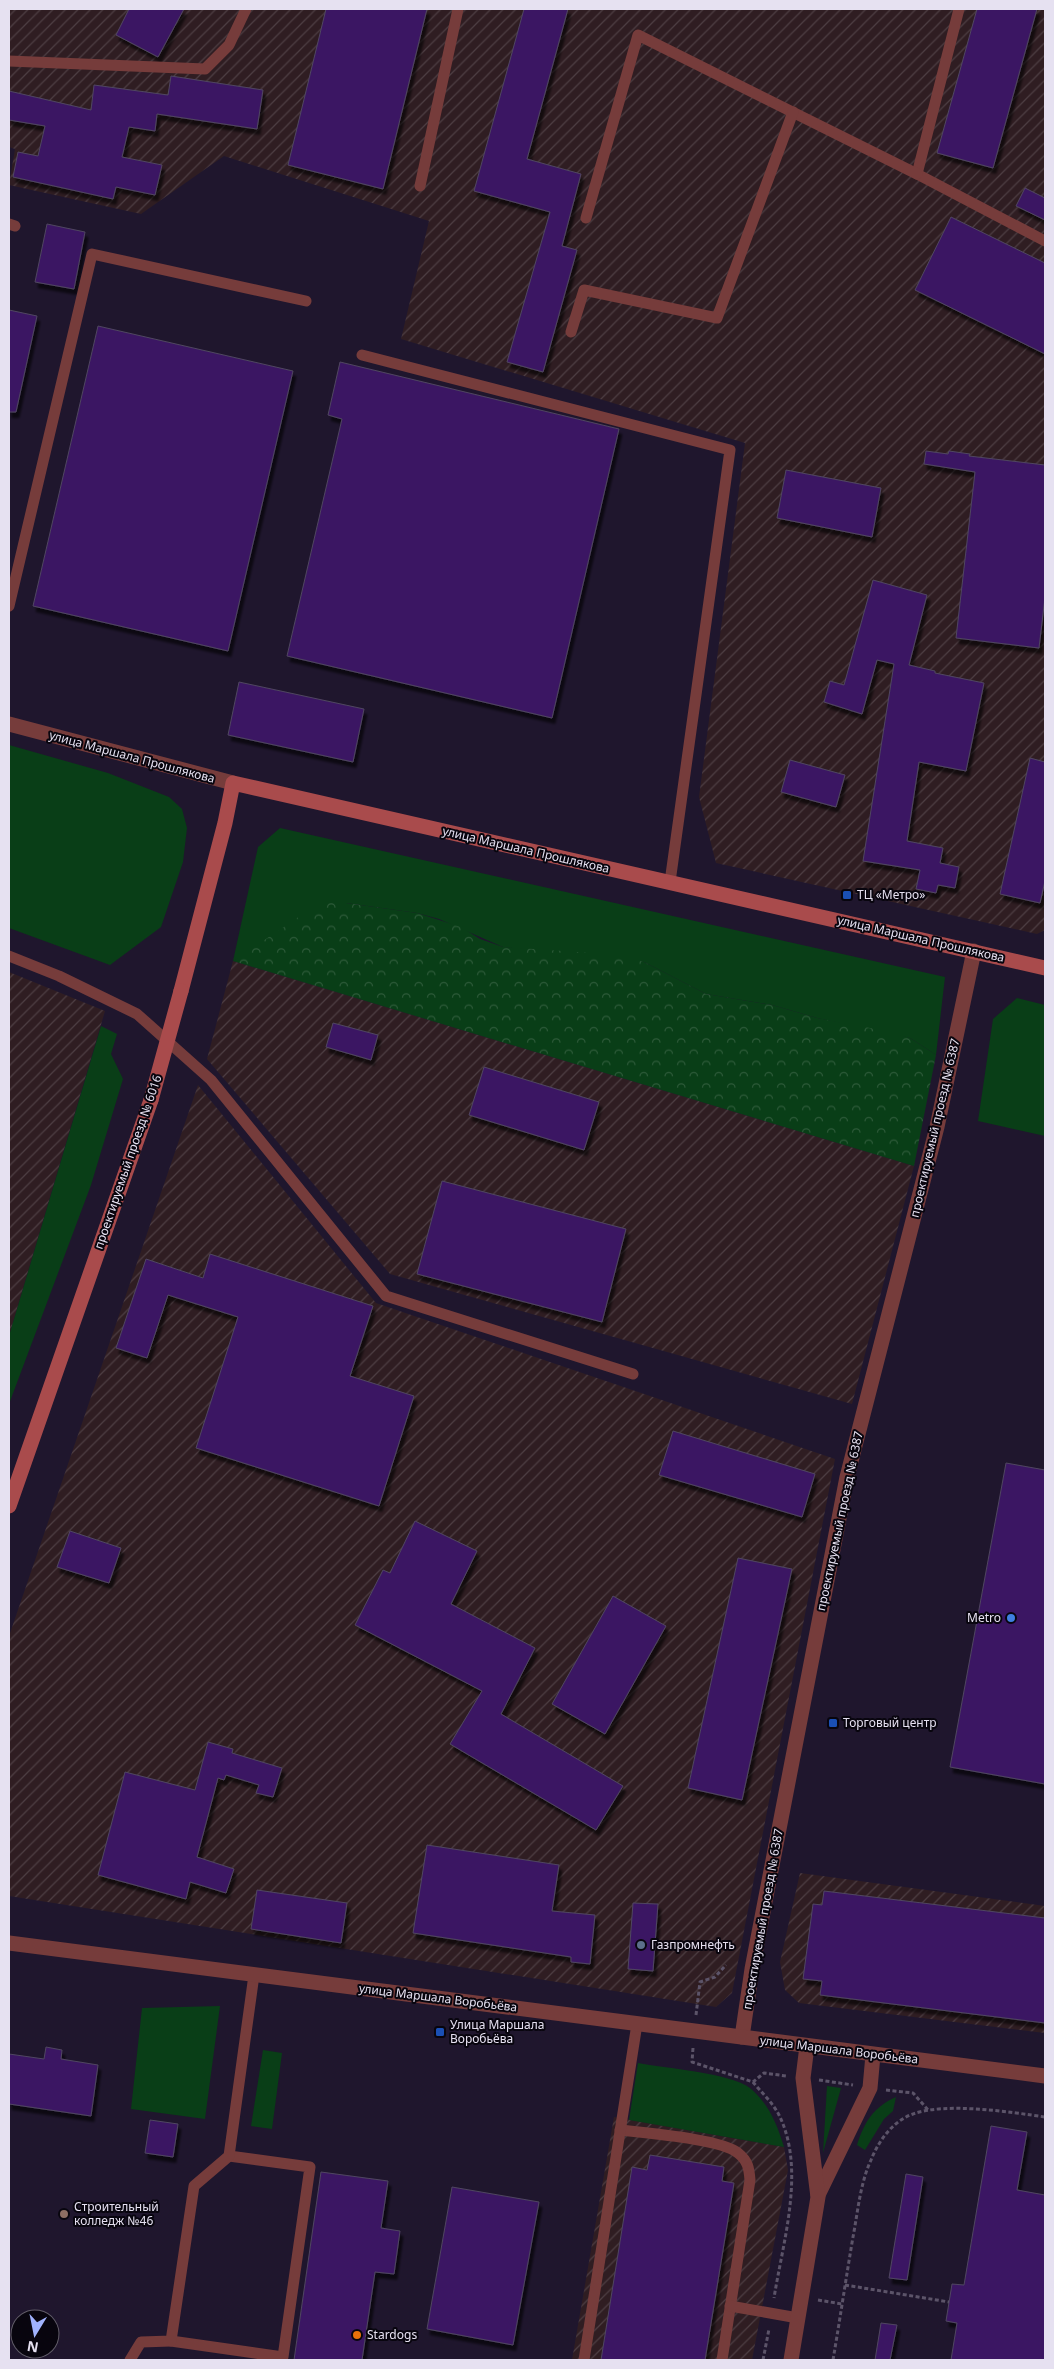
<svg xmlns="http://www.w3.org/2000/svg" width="1054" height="2369" viewBox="0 0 1054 2369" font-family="'Noto Sans',sans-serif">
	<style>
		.industrial { fill: url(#industrial-furrows) }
		.grass { fill: #093e17 }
		.forest { fill: url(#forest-crowns) }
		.building { fill: #3b1963; stroke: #504661; filter: url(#shadow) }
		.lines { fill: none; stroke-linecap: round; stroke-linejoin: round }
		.path { stroke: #5c5469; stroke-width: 3; stroke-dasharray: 4 2.5; stroke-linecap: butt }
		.service { stroke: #763c3b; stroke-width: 11 }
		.minor { stroke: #763c3b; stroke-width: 15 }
		.tertiary { stroke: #763c3b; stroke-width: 15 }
		.secondary { stroke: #a94b4c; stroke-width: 15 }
		.secondary-bridge { stroke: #a94b4c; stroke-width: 15 }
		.transit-dot { fill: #1a4fb4; stroke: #08050e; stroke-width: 2 }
		.shop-dot { fill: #3f7fe0; stroke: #08050e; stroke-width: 2 }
		.service-dot { fill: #5c6f8a; stroke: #08050e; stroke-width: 2 }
		.education-dot { fill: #8d6e63; stroke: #08050e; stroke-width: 2 }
		.food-dot { fill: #e8710a; stroke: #08050e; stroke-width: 2 }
		.labels { text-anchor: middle; stroke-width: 4; stroke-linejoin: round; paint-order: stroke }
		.street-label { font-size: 12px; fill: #e6e1f1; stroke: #08050e }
		.poi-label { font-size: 12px; fill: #e6e1f1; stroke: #08050e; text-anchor: start }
	</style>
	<defs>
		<pattern id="industrial-furrows" width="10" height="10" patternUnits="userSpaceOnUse" patternTransform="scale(1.25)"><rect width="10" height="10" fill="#2f1d22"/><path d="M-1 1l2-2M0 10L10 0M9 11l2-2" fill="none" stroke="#4d3e43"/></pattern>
		<pattern id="forest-crowns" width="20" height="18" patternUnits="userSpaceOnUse" patternTransform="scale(1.25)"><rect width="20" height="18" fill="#093e17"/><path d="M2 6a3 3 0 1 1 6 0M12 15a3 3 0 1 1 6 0" fill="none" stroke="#2d5a39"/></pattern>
		<filter id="shadow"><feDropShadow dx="3" dy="5.5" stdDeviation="1" flood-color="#0009"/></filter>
	</defs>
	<rect width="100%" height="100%" fill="#1f162d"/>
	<!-- industrial -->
	<g class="industrial">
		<path d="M9 9H1045V930L1037 934 716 863 699 797 745 443 401 339 429 221 224 156 141 214 9 185 15 149 9 147Z"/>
		<path d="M233 961 914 1166 852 1404 390 1274 207 1059Z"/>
		<path d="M9 972 105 1011 9 1336Z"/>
		<path d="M198 1085 376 1303 835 1459 732 1993 716 2007 9 1896V1636Z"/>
		<path d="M800 1873 1045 1906V2033L799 2003 785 1990 780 1962Z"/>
		<path d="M614 2117 784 2147 788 2170 752 2360H572Z"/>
	</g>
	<!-- grass -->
	<g class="grass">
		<path d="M9 745 108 773 169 797 182 809 187 828 183 862 161 927 110 965 9 928Z"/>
		<path d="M280 828 945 977 936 1055 910 1038 817 1018 772 1005 706 994 644 962 503 947 439 919 417 913 346 903 233 961 258 847Z"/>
		<path d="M1017 998 1045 1005V1136L978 1121 993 1019Z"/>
		<path d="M101 1026 117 1034 111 1054 123 1079 91 1185 9 1404V1336Z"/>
		<path d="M220 2006 205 2119 131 2109 142 2008Z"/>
		<path d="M263 2050 282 2053 272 2129 251 2126Z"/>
		<path d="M638 2063C665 2068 730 2073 750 2088 769 2104 777 2124 784 2147L629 2120Z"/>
		<path d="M827 2086 841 2088 823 2153Z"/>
		<path d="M896 2097 893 2111 884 2119 865 2150 857 2145C864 2123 873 2107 896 2097Z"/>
	</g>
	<!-- forest -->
	<path class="forest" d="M325 903H346L417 913 461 927 480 939 503 947 621 955 644 962 706 994 772 1005 817 1018 886 1031 910 1038 936 1055 914 1166 233 961 303 914Z"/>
	<!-- building -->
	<g class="building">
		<path d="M129 9H184L158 57 116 35Z"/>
		<path d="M326 9H427L383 189 288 165Z"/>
		<path d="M524 9H568L527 159 581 174 562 246 577 250 543 372 507 362 550 212 474 191Z"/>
		<path d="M977 9H1037L993 168 937 153Z"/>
		<path d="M171 76 263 90 257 129 157 114 155 131 129 127 122 157 162 165 155 195 116 187 113 199 13 177 18 152 38 156 45 126 9 120V91L91 110 94 85 168 95Z"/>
		<path d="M1025 188 1045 198V220L1016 206Z"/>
		<path d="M951 217 1045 263V354L915 290Z"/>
		<path d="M47 224 85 232 74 289 35 282Z"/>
		<path d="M9 310 37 316 16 412H9Z"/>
		<path d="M98 326 293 371 228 651 33 606Z"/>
		<path d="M340 362 619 429 552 718 287 656 342 419 328 415Z"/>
		<path d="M926 451 948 454 949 451 970 454 969 456 1045 465V597L1039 648 956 638 975 472 924 464Z"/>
		<path d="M786 470 881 488 872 537 777 518Z"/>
		<path d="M873 580 927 595 909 665 935 671V673L984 683 966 771 919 762 907 841 943 848 940 863 959 867 955 888 938 885 936 893 916 889 920 870 863 861 894 664 877 660 862 714 824 702 830 681 844 685Z"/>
		<path d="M239 682 364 709 353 762 228 735Z"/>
		<path d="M1030 758 1045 762V881L1040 903 1000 894Z"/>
		<path d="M790 760 845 775 836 807 781 792Z"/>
		<path d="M333 1023 378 1035 371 1060 326 1047Z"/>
		<path d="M484 1067 599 1102 584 1150 469 1115Z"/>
		<path d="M442 1181 626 1229 602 1322 417 1274Z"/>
		<path d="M210 1254 373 1306 350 1376 414 1396 379 1506 196 1448 238 1317 168 1295 147 1358 116 1348 146 1259 203 1278Z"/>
		<path d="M673 1431 815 1474 802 1517 659 1475Z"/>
		<path d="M1006 1463 1045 1470V1784L950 1767Z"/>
		<path d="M415 1521 477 1551 451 1604 535 1648 501 1714 623 1786 596 1830 450 1744 482 1691 355 1625 383 1570 390 1573Z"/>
		<path d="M70 1531 121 1548 109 1583 57 1567Z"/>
		<path d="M738 1558 792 1569 742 1800 688 1788Z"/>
		<path d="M613 1596 666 1626 605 1734 552 1704Z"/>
		<path d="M208 1742 233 1749 232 1753 282 1768 273 1797 256 1793 259 1785 226 1775 224 1780 218 1778 197 1857 234 1869 226 1893 190 1882 186 1899 98 1875 125 1772 195 1790Z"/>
		<path d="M427 1845 559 1865 552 1911 595 1915 590 1964 571 1962V1957L413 1933Z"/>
		<path d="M257 1890 347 1903 341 1943 251 1929Z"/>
		<path d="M824 1891 1045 1918V2023L820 1995 822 1981 803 1979 813 1904 822 1905Z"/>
		<path d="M633 1903 658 1904 653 1971 628 1969Z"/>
		<path d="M46 2047 62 2050 61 2059 98 2065 91 2116 9 2104V2054L44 2059Z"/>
		<path d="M150 2120 178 2124 173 2157 145 2153Z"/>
		<path d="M991 2126 1027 2132 1017 2190 1045 2195V2360H951L957 2323 946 2321 952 2284 964 2285Z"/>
		<path d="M650 2155 724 2167 722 2181 734 2183 705 2360H601L632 2167 647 2170Z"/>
		<path d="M321 2172 388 2181 381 2228 400 2231 394 2274 375 2272 362 2360H294Z"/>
		<path d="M906 2174 923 2177 907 2280 889 2278Z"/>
		<path d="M452 2187 539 2202 513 2345 427 2329Z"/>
		<path d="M881 2323 897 2325 890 2360H875Z"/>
	</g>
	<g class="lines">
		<!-- path -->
		<g class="path">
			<path d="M696 2015 700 1982 715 1977 726 1965"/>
			<path d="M693 2048 692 2062 753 2082 764 2073 786 2076"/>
			<path d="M819 2080 853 2085"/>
			<path d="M753 2082C761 2092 773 2103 779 2115 806 2169 783 2241 774 2298"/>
			<path d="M886 2090 913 2093 929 2111"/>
			<path d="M845 2285 949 2302"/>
			<path d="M818 2300 842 2304"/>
			<path d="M763 2360 769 2329"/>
			<path d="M833 2360C840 2319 846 2278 853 2237 858 2211 860 2184 871 2160 879 2140 893 2121 913 2114 945 2102 1011 2112 1045 2117"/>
		</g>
		<!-- service -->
		<g class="service">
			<path d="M959 9 917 174 1045 241"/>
			<path d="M9 61 205 69 229 45 246 9"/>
			<path d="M420 186 458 9"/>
			<path d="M586 218 638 35 917 174"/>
			<path d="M9 224 15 226"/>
			<path d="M571 332 584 290 717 318 793 112"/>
			<path d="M362 355 730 450 670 882"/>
			<path d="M9 606 92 254 306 301"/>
			<path d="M9 956 59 976 137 1014 211 1080 386 1296 633 1374"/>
			<path d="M620 2130C645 2133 722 2139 738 2153 748 2161 749 2168 750 2180L722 2360"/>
			<path d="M730 2306 798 2318"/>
			<path d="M171 2341 283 2357 310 2167 229 2156"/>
			<path d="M130 2360 141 2342 171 2341 194 2186 229 2156 254 1975"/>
			<path d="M584 2360 637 2024"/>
		</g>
		<!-- minor -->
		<g class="minor">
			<path d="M742 2037 752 1969 847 1477 937 1127 974 951"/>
			<path d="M818 2195 870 2088 873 2055"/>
			<path d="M791 2360 818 2197 803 2078 807 2046"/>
		</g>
		<!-- tertiary -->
		<g class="tertiary">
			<path d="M9 724 233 783"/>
			<path d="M9 1943 1045 2076"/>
		</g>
		<!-- secondary -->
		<g class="secondary">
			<path d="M181 991 225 823 233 783 1045 968"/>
			<path d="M9 1506 151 1100"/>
		</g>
		<!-- secondary-bridge -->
		<path class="secondary-bridge" d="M151 1100 181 991"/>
	</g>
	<!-- markers -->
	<g class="transit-dot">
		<rect x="842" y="890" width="10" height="10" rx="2.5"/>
		<rect x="828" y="1718" width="10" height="10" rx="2.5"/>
		<rect x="435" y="2027" width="10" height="10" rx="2.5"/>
	</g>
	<circle class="shop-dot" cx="1011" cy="1618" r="5"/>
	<circle class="service-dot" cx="641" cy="1945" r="5"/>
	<circle class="education-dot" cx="64" cy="2214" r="5"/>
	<circle class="food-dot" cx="357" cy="2335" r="5"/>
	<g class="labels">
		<!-- street labels -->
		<g class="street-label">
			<text transform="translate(132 757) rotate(15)" y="4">улица Маршала Прошлякова</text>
			<text transform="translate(526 850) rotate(13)" y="4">улица Маршала Прошлякова</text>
			<text transform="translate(921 939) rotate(13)" y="4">улица Маршала Прошлякова</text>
			<text transform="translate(935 1128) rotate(-77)" y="4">проектируемый проезд № 6387</text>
			<text transform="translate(128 1162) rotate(-71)" y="4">проектируемый проезд № 6016</text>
			<text transform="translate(840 1521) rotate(-78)" y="4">проектируемый проезд № 6387</text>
			<text transform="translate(763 1919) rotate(-80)" y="4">проектируемый проезд № 6387</text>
			<text transform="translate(438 1998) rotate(7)" y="4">улица Маршала Воробьёва</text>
			<text transform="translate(839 2050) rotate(7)" y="4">улица Маршала Воробьёва</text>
		</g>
		<!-- poi labels -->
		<g class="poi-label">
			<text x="857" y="899">ТЦ «Метро»</text>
			<text x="1001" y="1622" text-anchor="end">Metro</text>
			<text x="843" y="1727">Торговый центр</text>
			<text x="651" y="1949">Газпромнефть</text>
			<text x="450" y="2029">Улица Маршала<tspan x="450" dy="14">Воробьёва</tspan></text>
			<text x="74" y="2211">Строительный<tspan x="74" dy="14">колледж №46</tspan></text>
			<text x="367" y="2339">Stardogs</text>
		</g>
	</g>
	<!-- border -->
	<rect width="1054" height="2369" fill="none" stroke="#e6e1f1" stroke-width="20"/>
	<!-- north arrow -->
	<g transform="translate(35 2334) rotate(190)"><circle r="24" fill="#08050e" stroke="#615d69"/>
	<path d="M0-4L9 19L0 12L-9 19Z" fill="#a1b3fd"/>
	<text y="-8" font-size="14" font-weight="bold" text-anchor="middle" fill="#e6e1f1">N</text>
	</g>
</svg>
